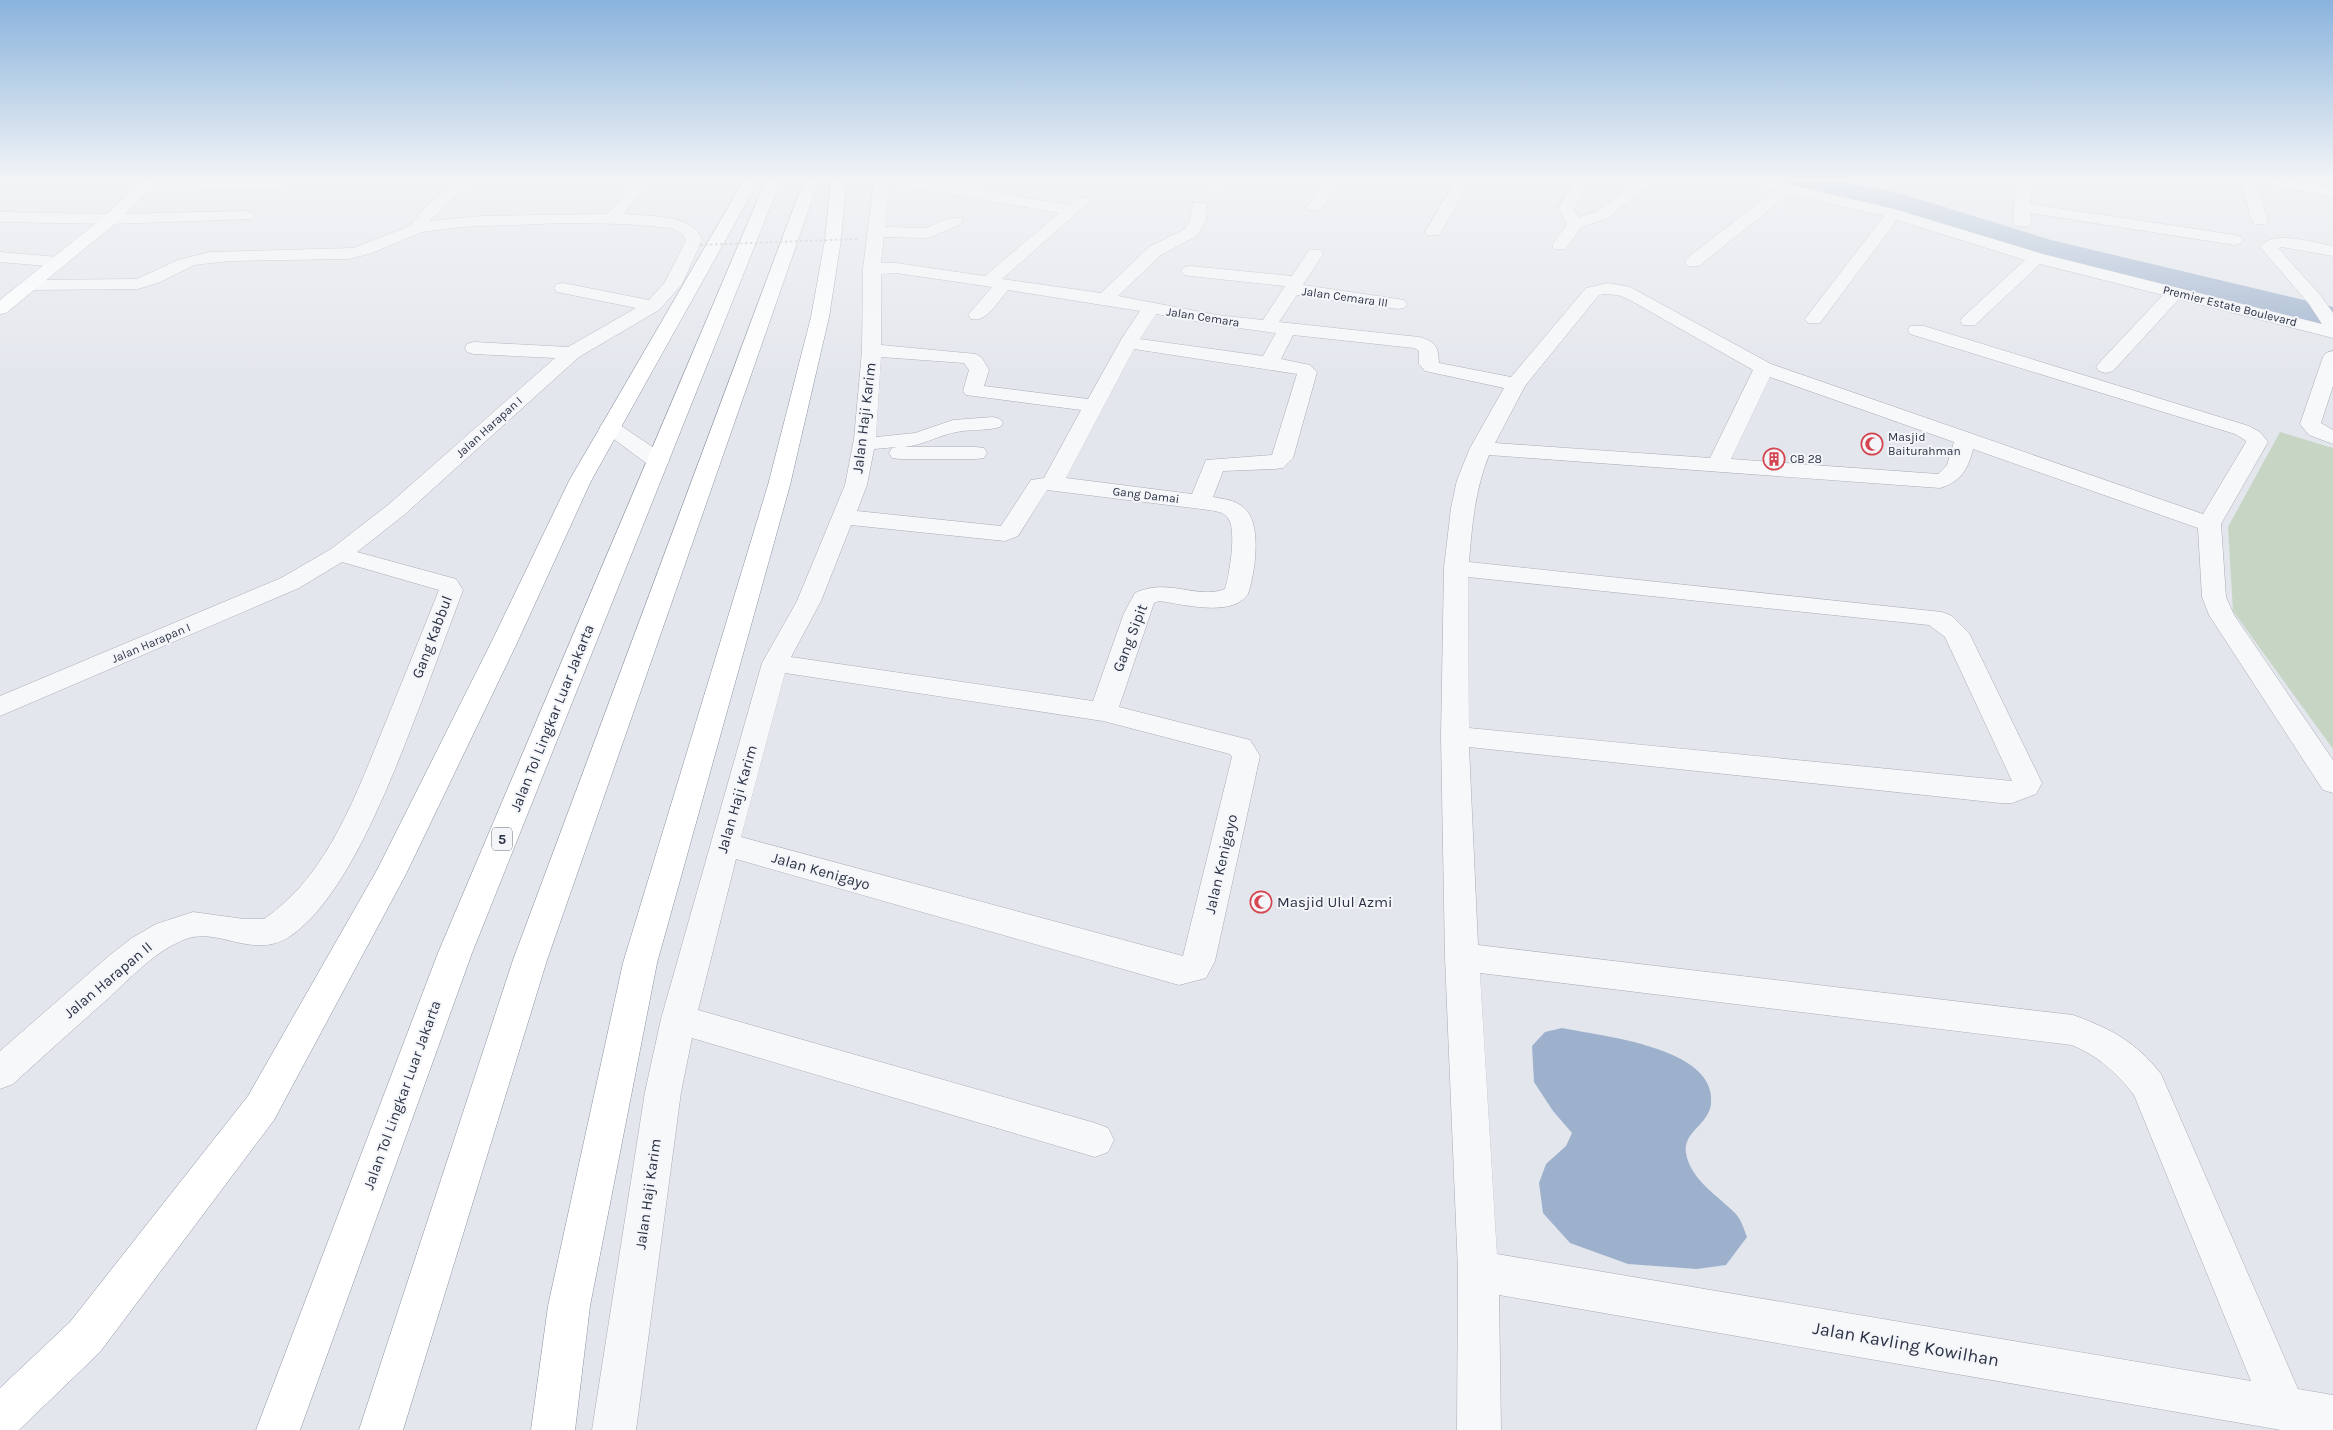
<svg xmlns="http://www.w3.org/2000/svg" width="2333" height="1430" viewBox="0 0 2333 1430" font-family="Karla,sans-serif">
	<style>
		.green { fill: #c7d6c4 }
		.water { fill: #9db1cd }
		.lines { fill: none; stroke-linecap: round; stroke-linejoin: round }
		.river { fill: #9db1cd; fill-rule: evenodd }
		.minor-casing { stroke: #a8acb7; stroke-width: 1 }
		.major-casing { stroke: #a2a9b8; stroke-width: 1 }
		.highway-casing { stroke: #8a92a3; stroke-width: 1 }
		.minor { fill: #f7f8fa; fill-rule: evenodd }
		.major { fill: #fff; fill-rule: evenodd }
		.highway { fill: #fff; fill-rule: evenodd }
		.path-bridge { stroke: #bec1c7; stroke-width: 2; stroke-dasharray: 2.5 2.5; stroke-linecap: butt }
		.labels { text-anchor: middle; stroke-width: 4; stroke-linejoin: round; paint-order: stroke }
		.far-street-label { font-size: 12px; fill: #2a3245; stroke: #f4f5f9 }
		.far-poi-label { font-size: 12px; fill: #2a3245; stroke: #f4f5f9; text-anchor: start }
		.shield { fill: #f4f5f9; stroke: #676c7b; stroke-width: 1 }
		.shield-label { font-size: 14px; font-weight: bold; fill: #2a3245 }
		.street-label { font-size: 15px; fill: #2a3245; stroke: #f4f5f9 }
		.poi-label { font-size: 15px; fill: #2a3245; stroke: #f4f5f9; text-anchor: start }
		.near-street-label { font-size: 18px; fill: #2a3245; stroke: #f4f5f9 }
	</style>
	<rect width="100%" height="100%" fill="#e3e6ec"/>
	<!-- green -->
	<path class="green" d="M2280 432 2333 448V749L2233 611 2228 527Z"/>
	<!-- water -->
	<path class="water" d="M1562 1028C1600 1036 1718 1047 1711 1104 1708 1126 1683 1131 1686 1153 1690 1179 1718 1196 1735 1213 1741 1219 1744 1229 1747 1237L1726 1265 1697 1269 1628 1264 1570 1243 1543 1213 1539 1183 1546 1164 1566 1146 1572 1133 1553 1111 1534 1082 1532 1046 1545 1032Z"/>
	<g class="lines">
		<!-- river -->
		<path class="river" d="M1769 180H1833L1899 193 2051 240 2333 307V329L2029 255 1892 211 1774 187Z"/>
		<!-- minor casing -->
		<g class="minor-casing">
			<g id="minor">
				<path d="M242 180H288L290 183 282 188 143 194 135 189 143 184Z"/>
				<path d="M459 180H476L445 205 430 221 482 216 608 214 636 180H651L624 214C645 216 695 214 702 240L682 284 659 310 579 357 404 515 357 552 456 579 463 590C449 628 435 665 421 703 395 769 349 898 289 937 253 960 219 927 186 939 157 950 133 975 111 996 78 1025 45 1055 13 1084L0 1089V1051L110 955 132 938 156 924 193 912 244 919H264C328 876 357 792 385 724 403 680 421 635 439 590L342 562 299 588 0 716V696L281 578 331 549 388 505 555 358 474 354 467 352 465 348 467 344 474 342 568 347 636 308 557 292 554 288 557 284 563 283 649 300 665 282 686 240 683 234 671 228 626 224 564 223 460 227 422 232 372 253 349 259 230 261 194 265 158 283 138 289 31 290 25 289 22 285 25 281 31 280 137 279 178 260 210 252 353 248 410 226 428 204Z"/>
				<path d="M874 180H924L1068 205 1077 198H1087L1090 201 1087 204 1002 279 1101 293 1149 247 1185 229 1190 220 1193 203H1205L1207 206 1206 220 1198 235 1161 255 1118 296 1217 315 1263 320 1285 286 1190 276 1184 275 1181 271 1184 267 1190 266 1292 276 1309 250H1321L1323 254 1303 285 1398 299 1404 300 1407 304 1404 308 1398 309 1297 295 1279 322 1419 337C1436 342 1438 346 1439 363L1511 377 1586 288 1608 283 1630 287 1771 364 2203 514 2246 442 2245 440 2235 434 1910 334 1908 330 1910 326H1924L2249 426 2260 432 2268 442 2221 524 2226 597 2234 615 2333 760V793L2323 790 2209 615 2202 597 2198 528 1973 449C1968 469 1961 482 1940 488L1489 455C1475 490 1472 525 1469 562L1942 612 1952 616 1969 633 2042 783 2036 794 2012 803H2000L1469 747 1478 945 2073 1015C2111 1029 2135 1041 2161 1074L2298 1389 2333 1395V1430H2281L1499 1295 1501 1430H1457L1458 1271 1445 957 1441 736 1444 568 1451 508 1457 480 1470 448 1504 388 1425 371 1419 364V351L1414 348 1293 335 1281 359 1310 365 1317 372 1293 458 1283 468 1275 469 1223 471 1213 497C1223 499 1235 500 1243 507 1263 522 1255 573 1248 594 1232 618 1183 604 1159 601L1154 603 1119 707 1250 740 1260 756 1215 961 1206 978 1179 985 736 859 698 1010 1095 1123 1108 1128 1114 1140 1108 1152 1095 1157 692 1038 681 1092 636 1430H592L645 1092 661 1019 762 663 797 601 845 485 854 439 862 351 863 269ZM889 181 896 185 1059 213 985 276 896 263H881L884 237 928 238 961 224 963 221 961 218H949L926 228 885 227ZM896 273 992 287 968 315 971 319C987 323 998 301 1008 290L1140 311 1122 338 1088 399 984 386 989 370 982 358 976 354 881 345V274ZM1602 294 1618 295 1628 299 1753 370 1710 458 1495 443 1525 386 1598 296ZM1156 314 1217 325 1276 333 1263 356 1140 339ZM1134 349 1297 374 1272 455 1206 460 1192 494 1066 478ZM881 357 964 363 969 370 963 391 966 395 1081 410 1044 478 1031 480 1001 526 857 511 867 485 874 449 897 447 892 448 889 453 892 458 900 459H976L984 458 987 453 984 448 976 447H904C924 445 939 435 957 432 972 429 986 431 1000 427L1003 423 1000 419 993 417 953 420 915 433 876 437ZM1770 377 1954 442 1947 465 1938 474 1731 459ZM1047 490 1209 510C1215 511 1223 512 1227 517 1238 527 1229 576 1225 589 1197 600 1168 577 1135 593L1124 613 1093 701 791 657 821 601 851 525 1005 541 1018 536ZM1468 577 1929 625 1945 637 2012 781 1469 728ZM785 673 1103 721 1230 754 1232 757 1183 956 741 837ZM1480 973 2072 1045C2098 1056 2117 1073 2134 1095L2251 1381 1497 1254Z"/>
				<path d="M1215 180H1231L1219 193H1209L1206 190Z"/>
				<path d="M1327 180H1342L1320 210H1308L1306 207Z"/>
				<path d="M1456 180H1471L1439 235H1427L1425 232Z"/>
				<path d="M1574 180H1589L1574 209 1579 217 1596 212 1638 180H1655L1608 218 1581 227 1566 249H1554L1552 245 1567 224 1558 209Z"/>
				<path d="M1744 180H1771L1894 209 2043 254 2322 324 2309 304 2260 247C2272 229 2314 243 2333 246V256L2282 247 2278 248 2321 296 2333 313V338L2179 299 2113 371 2106 373 2099 371 2096 367 2099 363 2163 295 2040 264 1975 325H1963L1960 321 1963 317 2025 260 1897 220 1820 323H1808L1805 319 1808 315 1884 216 1789 194 1699 266H1687L1685 262 1687 258 1775 190 1746 183Z"/>
				<path d="M2016 180H2032L2030 204 2235 235 2241 237 2243 240 2241 243 2235 245 2030 213 2031 223 2029 226H2017L2013 222Z"/>
				<path d="M2240 180H2255L2268 221 2266 224H2254L2252 221Z"/>
				<path d="M246 211 252 213 254 216 252 219 111 224 0 222V212L111 214Z"/>
				<path d="M0 252 59 257 65 258 67 262 65 266 59 267 0 262Z"/>
				<path d="M2333 351V386L2321 423 2333 430V444L2309 435 2300 424 2323 357 2326 353Z"/>
				<path d="M610 421 617 423 666 456 669 461 666 466 658 467 650 466 603 431 600 427 603 423Z"/>
			</g>
		</g>
		<!-- major casing -->
		<g class="major-casing">
			<g id="major">
				<path d="M143 180H159L117 222 6 313 0 314V300L105 216Z"/>
				<path d="M2261 180H2294L2333 187V197L2268 185Z"/>
			</g>
		</g>
		<!-- highway casing -->
		<g class="highway-casing">
			<g id="highway">
				<path d="M744 180H759L591 481 517 643 406 874 274 1120 100 1352 19 1430H0V1388L70 1322 248 1096 377 870 491 643 569 481Z"/>
				<path d="M766 180H781L472 953 300 1430H256L438 953Z"/>
				<path d="M804 180H819L547 960 403 1430H359L513 960Z"/>
				<path d="M831 180H846L841 240 829 317 790 485 657 963 590 1306 575 1430H531L548 1306 623 963 768 485 811 317 825 240Z"/>
			</g>
		</g>
		<!-- minor -->
		<use href="#minor" class="minor"/>
		<!-- major -->
		<use href="#major" class="major"/>
		<!-- highway -->
		<use href="#highway" class="highway"/>
		<!-- path-bridge -->
		<path class="path-bridge" d="M700 245 857 239"/>
	</g>
	<!-- sky -->
	<linearGradient id="sky" x2="0" y2="1"><stop stop-color="#8ab3dd"/><stop offset="0.47" stop-color="#f2f4f6"/><stop offset="1" stop-color="#f2f4f6" stop-opacity="0"/></linearGradient>
	<rect width="2333" height="380" fill="url(#sky)"/>
	<!-- icons -->
	<defs>
		<g id="mosque-ring" transform="scale(1.125)"><circle r="9.5" fill="#f4f5f9" stroke="#d54550" stroke-width="1.5"/><path d="M3.5-4.9A6 6 0 1 0 3.5 4.9A5 5 0 1 1 3.5-4.9Z" fill="#d54550"/></g>
		<g id="building-ring" transform="scale(1.125)"><circle r="9.5" fill="#f4f5f9" stroke="#d54550" stroke-width="1.5"/><path d="M-4-6H4V6H1V3H-1V6H-4ZM-2.5-4.3h1.7v1.8h-1.7ZM.8-4.3h1.7v1.8H.8ZM-2.5-1h1.7V.8h-1.7ZM.8-1h1.7V.8H.8Z" fill="#d54550"/></g>
	</defs>
	<g fill-rule="evenodd">
		<use href="#mosque-ring" x="1872" y="444"/>
		<use href="#building-ring" x="1774" y="459"/>
		<use href="#mosque-ring" x="1261" y="902"/>
	</g>
	<g class="labels">
		<!-- far-street labels -->
		<g class="far-street-label">
			<text transform="translate(1345 297) rotate(8)" y="4">Jalan Cemara III</text>
			<text transform="translate(2230 306) rotate(14)" y="4">Premier Estate Boulevard</text>
			<text transform="translate(1203 317) rotate(9)" y="4">Jalan Cemara</text>
			<text transform="translate(489 427) rotate(-42)" y="4">Jalan Harapan I</text>
			<text transform="translate(1146 495) rotate(7)" y="4">Gang Damai</text>
			<text transform="translate(151 643) rotate(-23)" y="4">Jalan Harapan I</text>
		</g>
		<!-- far-poi labels -->
		<g class="far-poi-label">
			<text x="1888" y="441">Masjid<tspan x="1888" dy="14">Baiturahman</tspan></text>
			<text x="1790" y="463">CB 28</text>
		</g>
		<!-- shield labels -->
		<rect class="shield" x="492" y="827.5" width="20" height="23" rx="4"/>
		<g class="shield-label">
			<text x="502" y="844">5</text>
		</g>
		<!-- street labels -->
		<g class="street-label">
			<text transform="translate(864 418) rotate(-83)" y="5">Jalan Haji Karim</text>
			<text transform="translate(432 637) rotate(-69)" y="5">Gang Kabbul</text>
			<text transform="translate(1130 638) rotate(-69)" y="5">Gang Sipit</text>
			<text transform="translate(552 718) rotate(-68)" y="5">Jalan Tol Lingkar Luar Jakarta</text>
			<text transform="translate(737 799) rotate(-74)" y="5">Jalan Haji Karim</text>
			<text transform="translate(1221 864) rotate(-77)" y="5">Jalan Kenigayo</text>
			<text transform="translate(821 871) rotate(16)" y="5">Jalan Kenigayo</text>
			<text transform="translate(108 980) rotate(-40)" y="5">Jalan Harapan II</text>
			<text transform="translate(402 1095) rotate(-70)" y="5">Jalan Tol Lingkar Luar Jakarta</text>
			<text transform="translate(648 1194) rotate(-82)" y="5">Jalan Haji Karim</text>
		</g>
		<!-- poi labels -->
		<g class="poi-label">
			<text x="1277" y="907">Masjid Ulul Azmi</text>
		</g>
		<!-- near-street labels -->
		<g class="near-street-label">
			<text transform="translate(1906 1344) rotate(10)" y="6">Jalan Kavling Kowilhan</text>
		</g>
	</g>
</svg>
